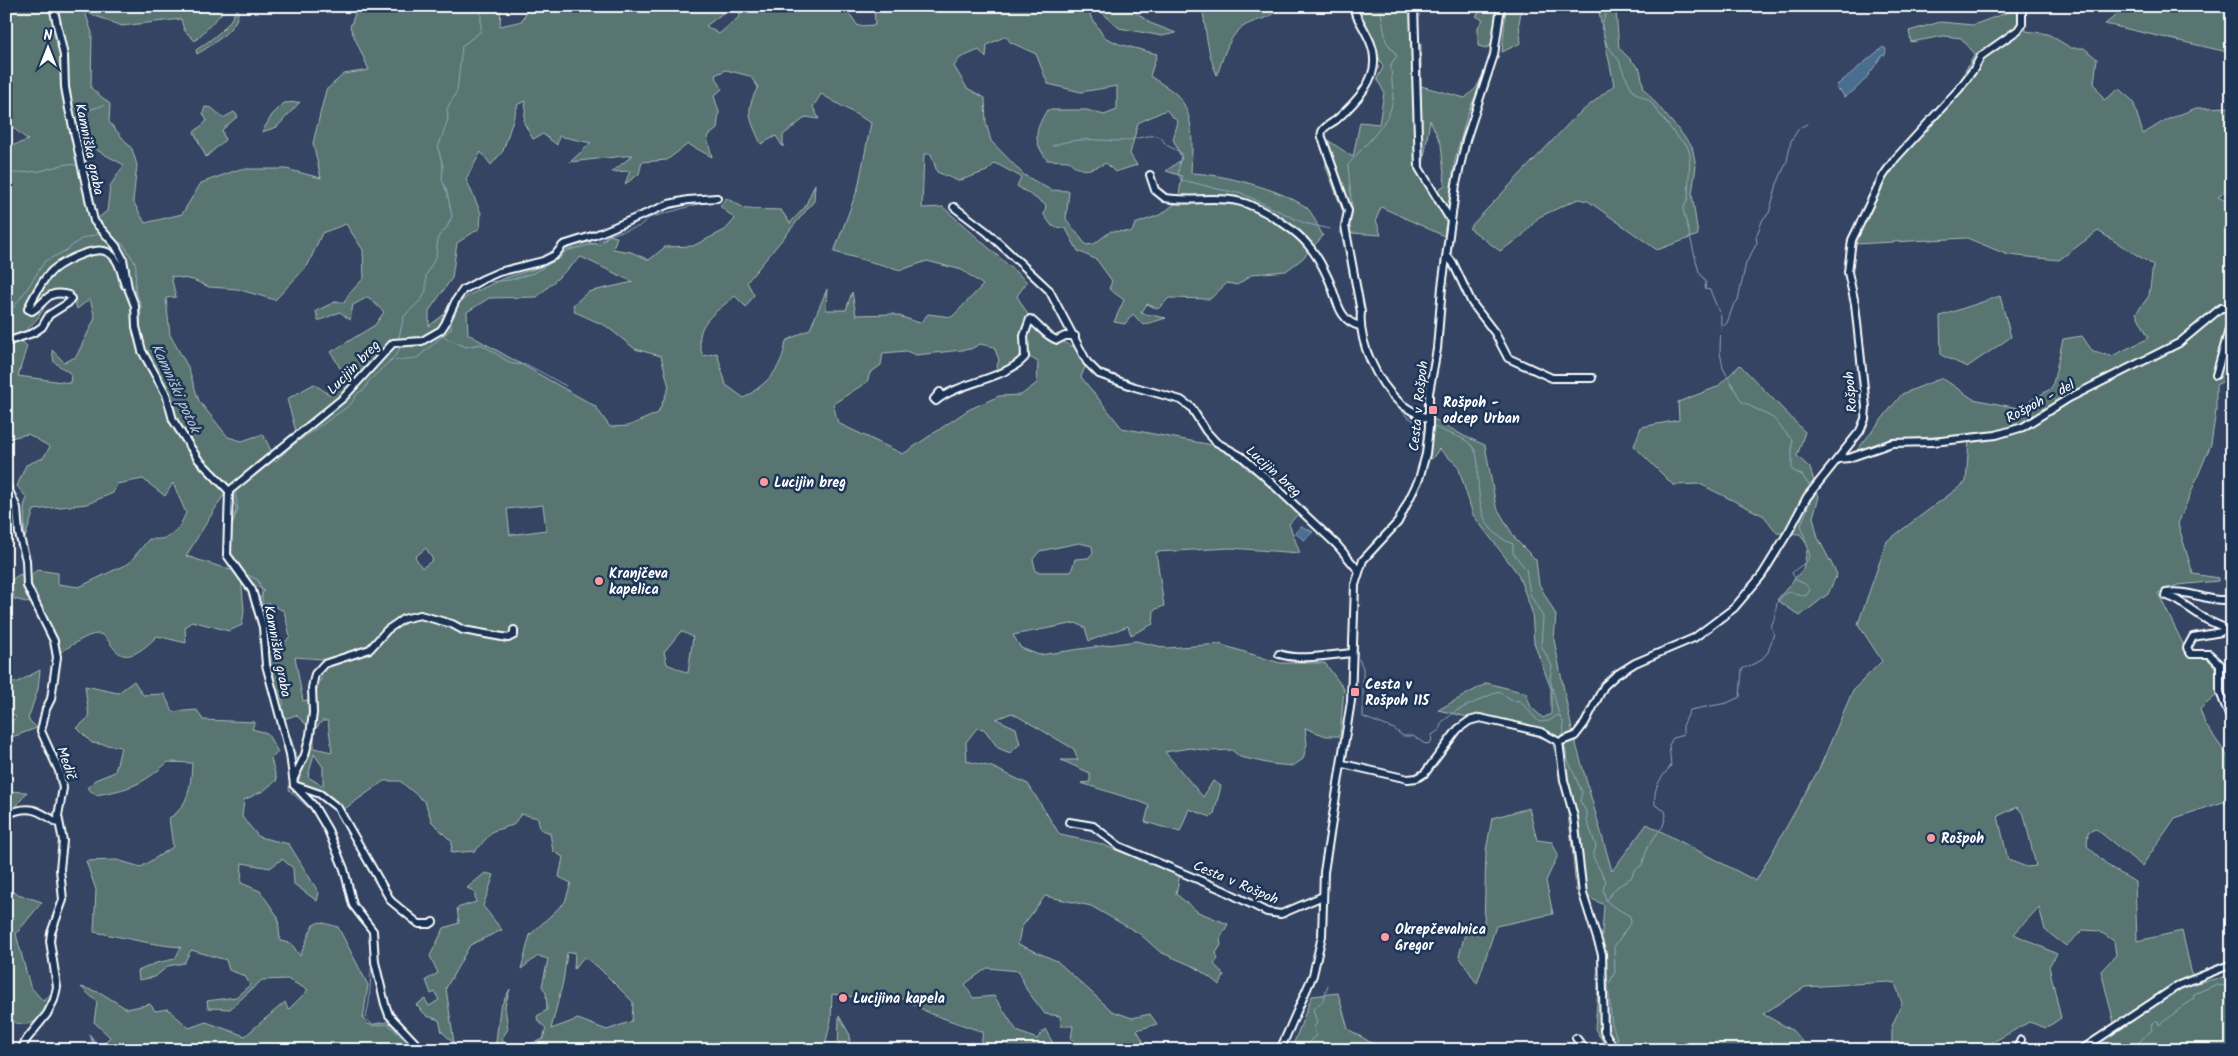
<svg xmlns="http://www.w3.org/2000/svg" width="2238" height="1056" viewBox="0 0 2238 1056" font-family="Kalam,sans-serif">
	<style>
		.green { fill: #597572; stroke: #acbab8; fill-rule: evenodd }
		.water { fill: #486e90; stroke: #91a8bc }
		.lines { fill: none; stroke-linecap: round; stroke-linejoin: round }
		.stream { stroke: #91a8bc; stroke-width: 1 }
		.minor-casing { stroke: #fff; stroke-width: 10 }
		.minor { stroke: #1d3557; stroke-width: 6 }
		.poi-dot { fill: #ff9aa2; stroke: #1d3557; stroke-width: 2 }
		.labels { text-anchor: middle; stroke-width: 5; stroke-linejoin: round; paint-order: stroke }
		.street-label { font-size: 14px; fill: #fff; stroke: #1d3557 }
		.poi-label { font-size: 14px; font-weight: bold; fill: #fff; stroke: #1d3557; text-anchor: start }
		.water-label { font-size: 15px; font-style: italic; fill: #b6c5d3; stroke: #1d3557 }
	</style>
	<rect width="100%" height="100%" fill="#344462"/>
	<filter id="ink" filterUnits="userSpaceOnUse"><feTurbulence type="fractalNoise" baseFrequency=".02" numOctaves="2"/><feDisplacementMap in="SourceGraphic" scale="10" xChannelSelector="R" yChannelSelector="G"/><feConvolveMatrix kernelMatrix="1 2 1 2 8 2 1 2 1" color-interpolation-filters="sRGB"/></filter>
	<g filter="url(#ink)">
		<!-- green -->
		<g class="green">
			<path d="M6 6H174L186 10 188 6H222L221 14 195 41 184 30 181 19 122 26 85 12 92 33 91 88 110 104 109 122 132 149 137 165 133 201 145 223 182 214 201 183 240 169H286L321 178 313 143 326 90 344 74 369 70 350 27 358 6H501L500 26 522 21 529 6H543L552 11 556 6H732L706 26 719 34 739 17 742 6H771L778 12C799 7 830 0 848 13 852 16 855 22 858 26L875 25 874 6H1094L1090 15 1104 37 1119 44 1157 54 1150 76C1158 82 1168 87 1176 94 1196 113 1192 148 1191 173 1222 174 1280 189 1306 207 1313 212 1318 228 1323 236L1302 259 1286 271 1253 274 1237 285 1227 283 1210 299 1169 298 1158 309 1147 304 1141 313 1166 318 1143 325 1133 314 1125 324 1114 322 1124 300 1109 289 1112 281 1097 260 1078 251 1066 229 1052 226 1044 215 1046 205 1017 186 1021 177 995 163 987 171 958 181 937 172 931 154H924L922 208 943 207 1027 282 1017 296 1036 328 1076 348 1085 367 1081 377 1122 428 1228 448 1247 469 1263 479 1299 513 1289 524 1300 553 1230 548 1156 552 1164 606 1154 610 1153 624 1131 635 1128 626 1089 641 1085 628 1076 623 1013 635 1021 648 1039 655 1136 641 1167 648 1219 644 1280 663H1325L1344 689 1340 736H1326L1305 728 1307 744 1303 759 1293 766 1271 764 1240 757 1232 750 1210 751 1190 748 1165 752 1203 797 1213 781 1221 786 1214 814 1211 817 1189 809 1180 832 1145 822 1149 806 1141 802 1081 783 1090 782V773L1061 760H1078L1074 749 1012 713 996 719 1016 728 1020 744 1010 753 998 748 984 729 977 728 966 742 967 761 992 767 1028 784 1060 835 1098 843 1180 875 1176 894 1198 912 1228 924 1220 939 1221 945 1216 953 1218 959 1214 964 1224 975 1220 985 1195 967 1160 952 1140 934 1091 906 1045 896 1021 928 1018 944 1057 961 1112 1011 1132 1018 1150 1014 1157 1024 1137 1030 1148 1050H1091L1071 1039 1073 1026H1061L1060 1016 1045 1014 1026 989 1019 971 987 968 965 984 973 998 994 996 1017 1031 1037 1039 1045 1029 1054 1045 1012 1047 1002 1042 1000 1050H980L983 1032 931 1014 904 999 876 1000 832 994 831 1020 824 1050H495L500 1008 510 989 505 1006 508 1029 501 1040 517 1049 543 1039 546 1028 538 1021 537 1016 547 1010 546 993 542 986 548 959 538 956 521 969 530 935 565 902 571 883 559 877 563 857 553 851 550 833 540 829 538 818 521 814 513 825 493 831 475 851 451 853 452 842 432 822 425 802 400 781H384L343 810 326 794 308 792 297 783V772L307 762 311 729 296 715 284 719 271 677 269 645H283L290 636 284 611 268 603 258 609 257 603 264 591 241 575 244 611 242 625 229 631 192 621 185 628 186 643 157 636C113 681 115 634 98 634 86 634 70 647 59 653L50 624 34 604 14 599 11 580 20 574 26 579 37 570 58 573V584L79 587 129 563 149 539C172 541 178 531 186 513L173 483 165 496 143 479 117 484 113 493 87 504 34 510 25 538 24 506 27 498 17 486 26 465 43 458 50 447 28 434 6 439V148L28 140 6 122ZM1006 36 1010 42 1036 54 1048 84 1081 92 1117 86V110L1104 115 1087 110H1047C1034 132 1033 140 1047 160L1069 161C1081 174 1091 170 1106 163L1115 172 1137 165 1130 154 1138 123 1166 110 1178 122 1173 139 1182 159 1166 171 1182 176 1178 201 1162 214 1135 224 1132 232 1111 231 1094 244 1086 245 1066 219 1069 191 1051 190 1024 175 991 141 986 123 985 98 967 88 954 66 960 58 979 50 986 58 987 45ZM726 70 750 76 758 87C744 112 750 119 761 144L776 136 783 147V135L806 117 819 119 813 107 821 94 871 123 858 188 834 252 901 270 927 261 962 270 983 285 952 317 928 314 920 323 893 314 856 315 852 292 846 310H826L827 289 810 329 786 341C781 371 769 381 744 398L726 385 717 353 703 356C691 325 714 314 735 296L746 307 754 295 747 282 814 201 815 184 805 207 790 223 781 210 746 209 726 198 720 206 735 219 725 230 693 246 665 247 649 260 631 252 613 249 617 237 609 235 599 245 580 240 557 246 540 267 502 279 469 295 429 326V311L452 278 457 243 480 228 481 213 466 179 481 152 491 165 503 151 518 104 526 101 524 123 533 139 543 134 557 145 559 136 591 143 570 162 633 155 612 172 630 171 625 184 639 174 642 162 667 160 688 144 712 157 707 137 717 129 719 112 714 96 722 89 715 75ZM89 146 124 165 110 186 107 211 97 219 90 175 84 153ZM346 224 363 250 364 278 348 295 344 303 337 301 316 311 318 321 340 312 350 320 353 305 368 297 384 312 375 325 331 352 345 377 330 395 314 384 287 399 298 439 276 461 263 434 242 441 228 437 199 401 188 367 170 335 166 298 176 297 171 276 193 280 209 287 237 289 275 300 308 265 322 233ZM581 257 633 282 588 292 573 305 575 312 606 326 635 349 661 356 669 387 658 413 628 426 610 427 595 406 468 334 467 312 489 298 537 297ZM53 293H72L77 309 90 299 95 318 76 357 64 362 52 350 54 362 71 374 70 383 18 376 27 346 19 338 38 318ZM980 344 994 347 999 360 994 376 1026 355 1038 362 1037 383 1021 395 999 396 968 410 903 454 838 423 833 404 867 382 870 373 881 365 883 353 906 351 916 355 971 349ZM228 488 236 508 229 543 234 571 186 556ZM543 505 546 530 510 535 507 509ZM1079 543 1092 546 1093 553 1088 558 1075 559 1071 572H1036L1033 559 1040 551ZM426 548 433 560 422 568 415 557ZM681 631 693 637 688 673 667 664 664 652ZM295 657 322 659V675L314 698 303 701ZM322 721H328L332 752 314 748V731ZM314 754 323 767V786L308 777ZM575 952 574 969 584 957 598 967 633 1002 632 1021 607 1030 578 1019 551 1029 563 982 567 953Z"/>
			<path d="M237 6C245 24 211 46 197 54L196 50C212 39 232 26 237 6Z"/>
			<path d="M1095 6H1128L1150 23 1176 33 1162 36 1119 28Z"/>
			<path d="M1202 6H1282C1272 21 1253 18 1240 29 1227 40 1223 59 1217 75 1207 53 1206 30 1202 6Z"/>
			<path d="M1359 6H1411L1412 30 1421 43V86L1465 98 1476 88 1488 65 1467 116 1455 160 1444 236 1381 207 1376 220 1381 235 1351 233 1326 167V139L1353 157 1360 122 1379 124 1384 92 1377 79 1383 67 1360 14ZM1430 120 1441 144 1445 185 1433 193 1421 178Z"/>
			<path d="M1484 6H1499L1494 43 1486 48 1478 46V27L1483 20 1476 16Z"/>
			<path d="M1506 6H1522L1519 23 1521 43 1502 52Z"/>
			<path d="M1602 6H1618L1616 11 1619 48 1640 69 1644 89 1692 146 1696 166 1692 194 1698 235 1657 250 1588 201 1578 199 1539 217 1521 237 1500 251 1469 228 1575 117 1614 85 1599 12Z"/>
			<path d="M2128 6H2232V53L2105 24Z"/>
			<path d="M2014 10 2023 18 2026 31 2048 34 2071 48H2084L2097 59 2094 83 2104 100 2119 89 2133 101 2143 134 2164 121 2196 108 2232 107V184L2218 197 2232 204V377L2216 385V411L2211 444 2178 524 2193 574 2218 578V581L2178 585 2158 593 2189 656 2207 655 2218 673 2217 695 2200 709 2205 724 2229 758 2232 759V799L2175 818 2142 866 2096 829 2088 832 2087 846 2110 867 2135 882 2137 941 2182 931 2194 984 2232 975V1050H2085L2115 1027 2101 971 2116 955 2114 941 2099 931 2083 930 2066 946 2045 930 2039 907 2014 934 2057 954 2049 966 2061 1018 2046 1028 2029 1022 1979 1050H1892V1026L1902 1003 1895 983 1888 982 1805 987 1763 1014 1792 1030 1810 1050H1608L1595 1029 1604 905 1576 891C1572 841 1567 788 1552 741L1496 724 1438 710 1487 683 1526 693 1531 707 1543 718 1551 714V689L1534 643 1532 612 1518 574 1473 515 1458 466 1439 449 1432 459 1428 458 1434 419 1464 436 1485 445 1496 506 1516 540 1536 560 1539 584 1556 615 1554 640 1572 730 1612 871 1647 824 1756 881 1820 767 1853 690 1882 661 1858 624 1887 541 1966 482 1969 440C1932 432 1893 441 1857 450L1902 394 1942 378 1973 399 2018 408 2052 388 2063 339 2082 336 2093 352 2112 356 2149 338 2136 313 2149 296 2153 265 2098 231 2059 260 2008 255 1967 238 1856 244C1866 185 1922 127 1964 88V73L1975 54 1961 38 1944 36 1911 42 1909 31 1940 22 1973 25ZM2017 807 2024 815 2036 866 2027 867 2008 860 1998 816Z"/>
			<path d="M300 102 277 127 262 132 272 115 284 103Z"/>
			<path d="M205 107 212 108 223 118 234 112 238 116 222 130 225 140 206 157 194 132 207 121 203 113Z"/>
			<path d="M2000 296 2011 337 1967 367 1941 355 1940 316Z"/>
			<path d="M1740 365 1805 432 1797 456 1810 468 1819 497 1813 517 1818 538 1837 574 1828 594 1800 616 1777 600 1803 569 1808 546 1800 534 1777 533 1764 516 1700 484 1673 485 1634 446 1641 427 1679 420 1678 402 1717 387Z"/>
			<path d="M40 670 38 689 28 719 37 728 12 737 6 733V728L16 717 6 710V685L18 682Z"/>
			<path d="M134 681 143 695 164 694 173 712 197 710 203 720 255 722 252 729 267 733 278 752 271 759 277 780 263 791 244 800 242 817 259 837 289 844 319 893 317 901 294 884 293 868 282 859 270 868 242 863 241 883 260 891 278 917 280 941 291 943 300 956 313 925 320 922 338 927 368 985 363 1019 369 1025 391 1021 415 1050H96L89 1034 100 1047 110 1037 94 1022 97 1002 81 987 101 993 127 1009 150 1004 155 1011 168 1009 189 1028 206 1022 245 1036 285 1002 288 1010 308 990 287 979 262 980 230 1009 208 1008 207 1001 236 997 250 985 245 976 229 970 226 960 191 950 184 963 168 966 155 977 139 980 138 971 156 963 175 959 181 947C152 945 123 937 94 932L96 890 86 861 117 860 141 867 173 847 169 818C189 807 191 784 192 763L168 762C142 785 130 789 96 795L87 788 95 780 115 772 121 747 92 743 77 728 89 717 85 686 118 693Z"/>
			<path d="M6 791 27 792 15 808 6 812Z"/>
			<path d="M1529 808 1537 840 1552 842 1558 855 1546 881 1553 914 1496 926 1477 984 1459 956 1467 926H1484L1486 851 1492 818Z"/>
			<path d="M485 873 494 875 483 906 502 930 470 945 446 988 454 1043 442 1032 439 1020 427 1016 416 1005 425 999 429 1006 439 1000 435 992 431 994 426 980 438 973 430 956 444 928 459 923 457 908 476 902 474 891 467 888Z"/>
			<path d="M6 890 42 902 16 934 30 986 43 1001 53 992C45 1016 35 1033 6 1019Z"/>
			<path d="M1338 993 1348 1029 1370 1042 1392 1050H1291L1312 996Z"/>
			<path d="M839 1016 850 1035 849 1050H838Z"/>
		</g>
		<!-- water -->
		<g class="water">
			<path d="M1883 47 1886 49 1885 55 1881 56C1874 69 1858 91 1844 97L1841 91 1837 90V85Z"/>
			<path d="M1301 526 1313 532 1304 540 1295 533Z"/>
		</g>
		<g class="lines">
			<!-- stream -->
			<g class="stream">
				<path d="M1609 6 1601 27 1607 45 1619 60 1624 74 1634 92 1650 101 1677 137 1687 145 1690 155 1688 199 1683 209 1699 272 1706 282 1705 289 1710 290 1721 317 1720 352 1723 368 1741 401 1773 418 1792 440V470L1802 475 1811 488"/>
				<path d="M59 19 62 32"/>
				<path d="M63 38 65 47"/>
				<path d="M74 117 79 130 77 134"/>
				<path d="M75 119 83 112 104 105"/>
				<path d="M1052 146C1075 137 1095 140 1119 141 1130 141 1149 134 1157 136 1163 137 1163 143 1168 146 1172 148 1177 150 1181 153L1178 174 1181 180C1199 183 1222 192 1239 192L1304 223 1330 229"/>
				<path d="M86 169 90 187"/>
				<path d="M6 174 40 171 66 164 76 165"/>
				<path d="M91 193 94 206"/>
				<path d="M1351 218 1352 208 1348 165C1363 146 1392 122 1393 98 1393 86 1391 76 1391 64L1397 56 1386 41 1380 6"/>
				<path d="M1339 233 1340 227"/>
				<path d="M1342 238 1348 257"/>
				<path d="M115 240 124 245 134 261 136 266 135 290 141 305 140 325 146 352 170 392 175 415"/>
				<path d="M474 290 487 282 510 280 533 273 560 258 566 251 597 243 609 235 638 227 649 218 698 204"/>
				<path d="M9 313 25 292 45 261 65 251 81 239 98 234"/>
				<path d="M1357 323V310"/>
				<path d="M1722 327 1727 323 1733 306 1738 300 1746 263 1757 243 1756 237 1763 219 1769 213 1777 184 1787 161 1791 141 1799 128 1807 124"/>
				<path d="M1357 329 1361 344"/>
				<path d="M442 336 466 347 481 344 512 364 528 365 566 386"/>
				<path d="M399 337 404 316 422 299 426 290V275L436 257 438 237 447 227 452 216 447 192 442 180 443 166 438 148 448 119 447 109 457 91 462 46 481 31V6"/>
				<path d="M389 361 417 358 451 329V319L466 292"/>
				<path d="M1368 362 1372 369"/>
				<path d="M1390 397 1406 416 1416 422"/>
				<path d="M1435 427C1446 434 1465 436 1473 447 1480 457 1477 471 1478 481 1480 510 1483 532 1513 544V553L1526 569 1530 594 1543 617 1541 645 1552 666 1550 679 1559 715 1563 722 1564 736"/>
				<path d="M273 459 350 405 358 393 365 389 368 382 396 355 401 346"/>
				<path d="M226 483 231 485"/>
				<path d="M231 526 238 510 235 490"/>
				<path d="M244 573 258 580 261 587C266 625 265 668 284 703L281 711"/>
				<path d="M1357 621 1358 607 1361 605"/>
				<path d="M1357 655V627"/>
				<path d="M1359 659 1363 668V717L1394 729 1403 736H1413L1425 744 1431 743 1432 735 1439 730 1442 722 1456 711 1499 691 1510 700 1520 701 1539 722 1549 721 1558 715"/>
				<path d="M284 719 298 759 297 765"/>
				<path d="M1564 743 1568 760 1582 792 1580 801 1587 813V821L1596 846 1593 857 1606 881 1603 889 1606 900 1611 905 1630 916 1631 922 1614 947 1615 972 1608 986 1612 1024 1621 1050"/>
				<path d="M290 777 289 790 312 811 326 833"/>
				<path d="M345 884C348 904 352 917 368 929L371 941"/>
				<path d="M1607 899 1617 887 1631 878 1634 871 1642 865 1648 846 1663 826 1666 815 1665 811 1655 805C1653 787 1660 779 1671 766L1669 745 1673 738 1683 735V726L1690 710 1727 703 1740 697 1742 669 1760 661 1768 652 1774 633 1771 626C1780 610 1770 600 1790 592L1806 596 1810 590 1805 584 1796 580 1792 573C1798 566 1806 565 1810 556L1801 525 1813 495"/>
				<path d="M6 900 10 899"/>
				<path d="M372 958 369 1003 366 1018 373 1026 388 1024 416 1050"/>
				<path d="M1309 1050 1308 1043 1316 1035 1314 1027 1317 1023 1313 1009 1323 1001 1328 985"/>
				<path d="M2134 1050 2138 1047 2139 1042 2152 1030 2151 1025 2155 1021H2158L2159 1025C2171 1017 2180 1007 2193 1000L2194 994 2215 985 2227 986 2232 981"/>
			</g>
			<!-- minor casing -->
			<g class="minor-casing">
				<g id="minor">
					<path d="M53 6 64 56 65 87 69 109 94 221 116 246 123 259 128 288 135 306 136 327 142 351 166 394 173 420 198 459 229 491 227 555 252 590 263 627 266 665 290 754 294 785 314 806 328 830 344 869 353 905 373 931 375 962 385 1004 389 1015 422 1050"/>
					<path d="M1352 6C1359 23 1374 41 1374 59 1376 82 1352 106 1336 120 1332 123 1323 127 1322 132 1321 135 1322 138 1323 140L1348 211 1345 226 1361 312C1358 342 1377 382 1399 402 1407 409 1419 415 1429 419"/>
					<path d="M1414 6 1419 168 1451 221"/>
					<path d="M1150 175 1155 190 1165 198C1193 203 1226 193 1252 206 1269 213 1297 231 1308 245 1316 254 1323 267 1328 278 1337 296 1337 321 1360 326"/>
					<path d="M954 207 987 232 1049 290 1087 362 1099 374 1135 387 1181 400 1191 407 1206 431 1216 442 1241 456 1263 475 1337 545 1358 570"/>
					<path d="M1447 256 1453 263 1472 303 1495 333 1508 358 1552 378H1592"/>
					<path d="M6 342 33 333 42 327 49 315 68 303 71 299 69 295C46 289 47 302 32 311L28 309C30 303 43 280 48 275 56 264 94 245 107 252 120 258 121 274 125 285"/>
					<path d="M2216 375 2232 319"/>
					<path d="M940 392 934 399 936 401C958 382 1005 380 1025 357L1024 336 1030 319C1041 327 1045 336 1057 340L1065 336H1075"/>
					<path d="M1838 459 1849 458 1892 443 1933 442 1996 435 2023 427 2069 398 2179 343 2221 308H2232"/>
					<path d="M6 484 17 508 19 534 26 560 27 586 54 641 57 657 51 699 46 709 41 731 59 771 63 788 58 816 63 841 60 869 63 900 51 933 50 941 57 987 54 1000 47 1014 26 1040 21 1050"/>
					<path d="M229 491 343 398 393 343 422 341 441 330 445 324 456 300 463 290 483 279 499 272 543 261 555 255 563 245 595 235 669 204 688 200 717 198"/>
					<path d="M2232 599C2210 604 2192 589 2166 593L2165 595 2177 600 2207 620 2225 628 2221 632 2193 637 2187 648 2191 654H2209L2220 664V692L2232 723"/>
					<path d="M1279 654C1302 661 1328 655 1352 653"/>
					<path d="M1559 742 1575 736 1585 723 1604 686 1616 675 1635 663 1694 638 1734 608 1762 575 1789 531 1807 497 1860 431 1865 419 1866 407 1855 304 1848 272 1852 240 1883 176 1895 159 1959 89 1974 69 1981 56 2018 30 2022 24V6"/>
					<path d="M1559 742 1564 780 1574 817 1583 894 1602 954 1604 1031 1615 1050"/>
					<path d="M1343 764 1408 779 1417 778 1425 773 1458 729 1469 721 1480 718 1541 732 1559 742"/>
					<path d="M294 778 305 755 310 735 313 713 312 688 315 674 324 664 370 649 387 630 403 619 420 615 452 624 463 630 508 638 514 635V630"/>
					<path d="M294 785 320 794 338 808 391 901 419 924H430L433 922"/>
					<path d="M6 815C29 804 38 810 58 823"/>
					<path d="M1069 822 1093 826 1119 846 1223 890 1267 912 1281 914 1323 896"/>
					<path d="M1576 1038 1586 1050"/>
					<path d="M1206 1050V1049"/>
					<path d="M1280 1050 1313 975 1322 936 1324 872 1351 701 1355 585 1363 560 1398 522 1419 479 1426 454 1429 427V393L1437 349 1442 287 1456 184 1466 140 1494 55 1501 6"/>
					<path d="M2016 1050 2021 1040"/>
					<path d="M2081 1050 2179 985 2232 964"/>
				</g>
			</g>
			<!-- minor -->
			<use href="#minor" class="minor"/>
		</g>
	</g>
	<!-- markers -->
	<g class="poi-dot">
		<rect x="1428" y="405" width="10" height="10" rx="2.5"/>
		<circle cx="764" cy="482" r="5"/>
		<circle cx="599" cy="581" r="5"/>
		<rect x="1350" y="687" width="10" height="10" rx="2.5"/>
		<circle cx="1931" cy="838" r="5"/>
		<circle cx="1385" cy="937" r="5"/>
		<circle cx="843" cy="998" r="5"/>
	</g>
	<g class="labels">
		<!-- street labels -->
		<g class="street-label">
			<text transform="translate(90 149) rotate(78)" y="5">Kamniška graba</text>
			<text transform="translate(353 367) rotate(-46)" y="5">Lucijin breg</text>
			<text transform="translate(1850 392) rotate(-95)" y="5">Rošpoh</text>
			<text transform="translate(2040 401) rotate(-28)" y="5">Rošpoh - del</text>
			<text transform="translate(1418 406) rotate(-84)" y="5">Cesta v Rošpoh</text>
			<text transform="translate(1274 471) rotate(42)" y="5">Lucijin breg</text>
			<text transform="translate(278 651) rotate(79)" y="5">Kamniška graba</text>
			<text transform="translate(67 763) rotate(71)" y="5">Medič</text>
			<text transform="translate(1236 882) rotate(23)" y="5">Cesta v Rošpoh</text>
		</g>
		<!-- poi labels -->
		<g class="poi-label">
			<text x="1443" y="407">Rošpoh -<tspan x="1443" dy="16">odcep Urban</tspan></text>
			<text x="774" y="487">Lucijin breg</text>
			<text x="609" y="578">Kranjčeva<tspan x="609" dy="16">kapelica</tspan></text>
			<text x="1365" y="689">Cesta v<tspan x="1365" dy="16">Rošpoh 115</tspan></text>
			<text x="1941" y="843">Rošpoh</text>
			<text x="1395" y="934">Okrepčevalnica<tspan x="1395" dy="16">Gregor</tspan></text>
			<text x="853" y="1003">Lucijina kapela</text>
		</g>
		<!-- water labels -->
		<g class="water-label">
			<text transform="translate(176 388) rotate(65)" y="5">Kamniški potok</text>
		</g>
	</g>
	<!-- margin -->
	<rect width="2238" height="1056" fill="none" stroke="#1d3557" stroke-width="25"/>
	<rect x="12" y="12" width="2213" height="1031" fill="none" stroke="#fff" stroke-width="2" filter="url(#ink)"/>
	<!-- north arrow -->
	<g transform="translate(48 48)" stroke="#1d3557" stroke-width="4" paint-order="stroke">
	<path d="M0-4L9 19L0 12L-9 19Z" fill="#ffffff"/>
	<text y="-8" font-size="14" font-weight="bold" text-anchor="middle" fill="#ffffff">N</text>
	</g>
</svg>
